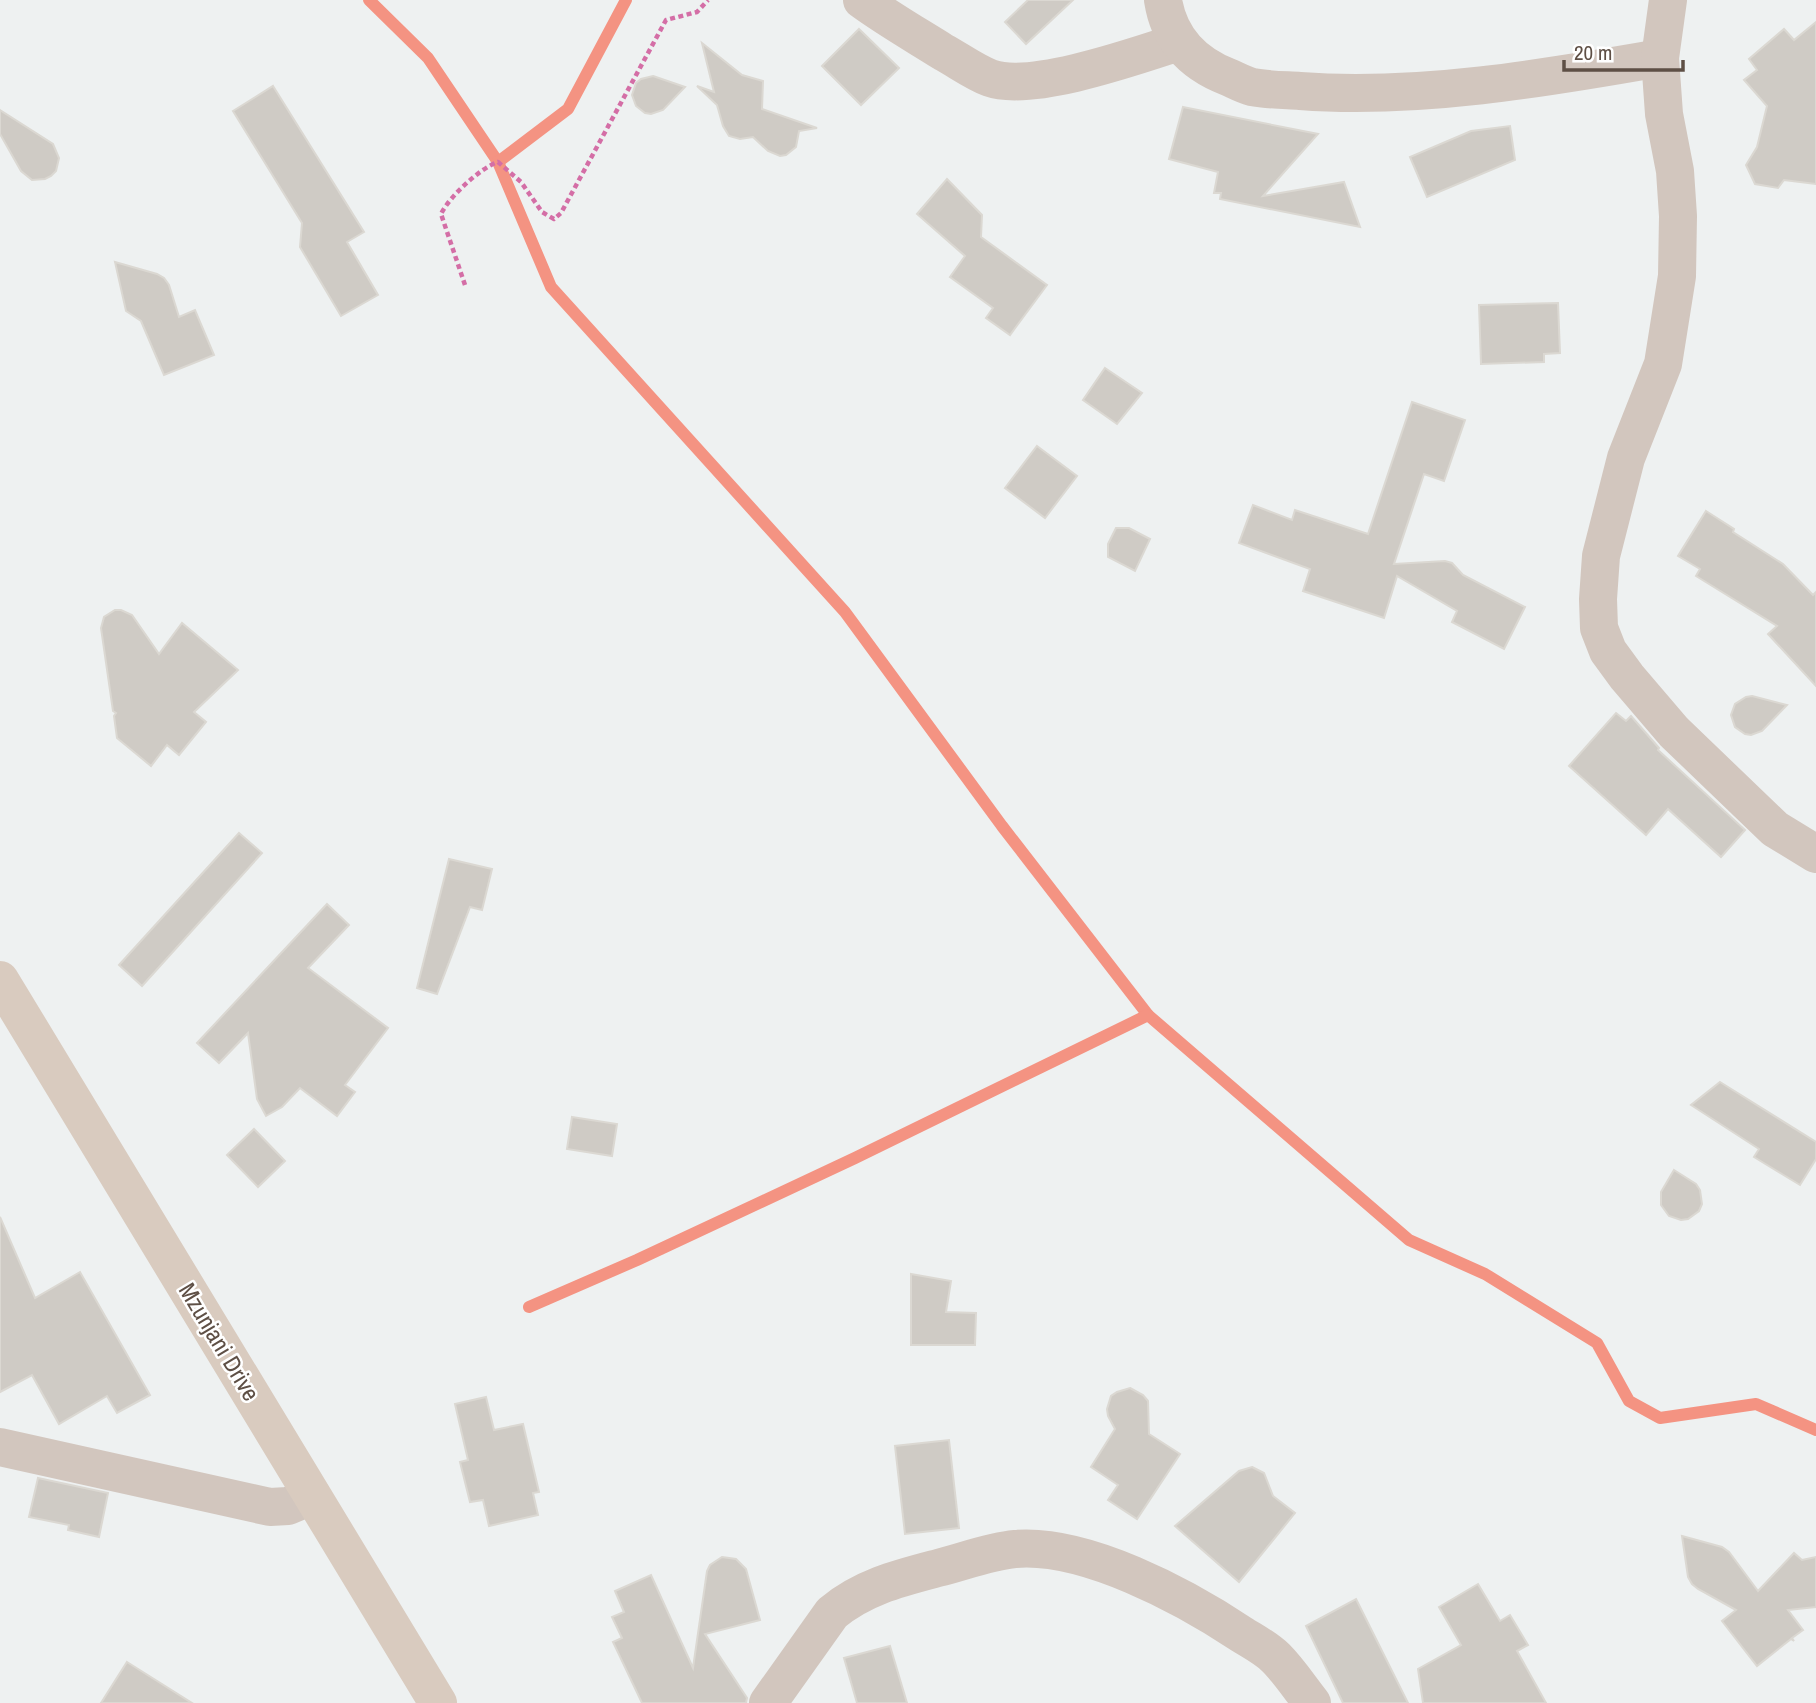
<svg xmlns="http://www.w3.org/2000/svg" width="1816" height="1703" viewBox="0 0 1816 1703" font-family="'Archivo Narrow',sans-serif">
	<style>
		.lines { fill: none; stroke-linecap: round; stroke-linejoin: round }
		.stream { stroke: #f49382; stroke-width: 12 }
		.building { fill: #cfcbc5; stroke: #dbd8d2; stroke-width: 2 }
		.path { stroke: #d46ea6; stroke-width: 4.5; stroke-dasharray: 5 3.5; stroke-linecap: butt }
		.street { stroke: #d2c6be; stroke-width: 38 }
		.secondary { stroke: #d9cbbf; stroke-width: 38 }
		.labels { text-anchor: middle; stroke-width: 5; stroke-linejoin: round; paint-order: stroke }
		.street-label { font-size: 24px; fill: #5e4f45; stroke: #fff }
	</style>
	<rect width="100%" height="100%" fill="#eef1f1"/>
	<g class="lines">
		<!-- stream -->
		<g class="stream">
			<path d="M369 0 428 58 498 162 551 287 845 612 1002 826 1148 1015 1409 1240 1485 1274 1597 1343 1629 1401 1660 1418 1756 1404 1816 1430"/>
			<path d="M498 162 568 109 626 0"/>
			<path d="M529 1307 637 1260 855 1158 1148 1015"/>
		</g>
	</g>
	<!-- building -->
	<g class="building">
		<path d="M1028 0H1073L1026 44 1005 22Z"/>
		<path d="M1816 22V184L1784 180 1778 188 1755 184 1746 165 1757 147 1767 106 1744 80 1757 70 1749 59 1784 29 1794 40Z"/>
		<path d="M859 29 899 68 861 105 822 66Z"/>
		<path d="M702 43 742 75 763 81 762 109 817 128 799 131 796 147 786 155 780 156 768 151 753 137 740 139 729 136 723 126 717 105 697 86 714 92Z"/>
		<path d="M653 76 685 87 663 110 651 114 645 113 636 106 632 95 636 83 641 79Z"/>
		<path d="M273 86 364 232 347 242 378 295 341 316 300 247 302 223 233 111Z"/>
		<path d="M1183 107 1318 134 1263 196 1344 182 1360 227 1220 199 1221 193H1214L1218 172 1169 159Z"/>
		<path d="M0 110 53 144 59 158 56 171 51 176 45 179 32 180 21 171 0 134Z"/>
		<path d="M1510 126 1515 160 1427 197 1410 157 1471 131Z"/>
		<path d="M947 179 982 215 981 237 1047 285 1010 335 986 318 993 308 950 277 965 256 917 214Z"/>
		<path d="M115 262 157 274 164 278 169 285 179 317 195 310 214 355 164 375 141 321 126 311Z"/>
		<path d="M1558 303 1560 353 1544 354V362L1481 364 1479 305Z"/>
		<path d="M1105 368 1142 393 1117 424 1083 400Z"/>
		<path d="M1412 402 1465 420 1444 481 1424 474 1394 564 1445 561 1452 563 1463 575 1525 607 1504 649 1452 622 1457 611 1397 576 1384 618 1303 591 1310 569 1239 543 1253 505 1292 520 1295 510 1368 534Z"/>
		<path d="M1037 446 1077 476 1045 518 1005 488Z"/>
		<path d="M1706 511 1734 529 1733 532 1783 564 1813 595 1816 592V686L1768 634 1777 626 1696 576 1700 569 1678 556Z"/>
		<path d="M1116 528H1129L1150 539 1135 571 1108 557V544Z"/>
		<path d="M115 610H121L132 615 159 654 182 623 238 670 194 712 206 722 179 755 167 745 151 766 117 738 114 716 116 713 113 711 101 628 104 617Z"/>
		<path d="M1752 696 1787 705 1762 731 1751 735 1745 734 1735 727 1731 715 1735 704 1746 697Z"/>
		<path d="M1616 713 1626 721 1631 716 1659 748 1658 750 1745 830 1721 857 1668 809 1646 835 1569 766Z"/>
		<path d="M239 833 262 853 142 986 119 965Z"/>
		<path d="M449 859 492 869 482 910 470 907 437 994 417 988Z"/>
		<path d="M327 904 349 925 308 968 388 1028 345 1085 355 1092 337 1116 300 1088 282 1107 266 1116 257 1099 248 1033 219 1063 197 1043Z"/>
		<path d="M1720 1082 1816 1142V1159L1800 1185 1754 1157 1759 1149 1691 1105Z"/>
		<path d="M572 1117 617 1124 612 1156 567 1149Z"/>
		<path d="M254 1129 285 1161 258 1187 227 1155Z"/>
		<path d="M1674 1170 1696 1184 1700 1190 1702 1204 1699 1211 1688 1219 1681 1220 1669 1216 1661 1205V1192Z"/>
		<path d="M0 1217 35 1298 80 1272 150 1395 117 1413 107 1396 59 1424 32 1375 0 1392Z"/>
		<path d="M911 1274 951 1281 946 1312 976 1313 975 1345H911Z"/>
		<path d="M1130 1388 1143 1395 1148 1401 1149 1434 1180 1454 1137 1519 1108 1500 1118 1485 1091 1467 1115 1429 1108 1416 1107 1409 1111 1396 1117 1392Z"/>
		<path d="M486 1397 494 1430 523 1424 539 1492 533 1493 538 1515 489 1526 483 1500 470 1502 460 1462 468 1460 455 1404Z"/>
		<path d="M949 1440 959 1528 905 1534 895 1446Z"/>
		<path d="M1252 1467 1264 1473 1273 1496 1295 1513 1239 1582 1175 1526 1239 1471Z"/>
		<path d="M38 1478 108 1493 99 1537 68 1530 69 1525 29 1517Z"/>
		<path d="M1682 1536 1722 1547 1729 1552 1758 1591 1794 1553 1802 1560 1816 1557V1607L1788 1610 1803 1630 1792 1638 1794 1641 1791 1639 1757 1666 1722 1621 1736 1610 1698 1589 1692 1584 1688 1577Z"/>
		<path d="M722 1557 736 1559 746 1569 760 1620 705 1634 747 1698 746 1703H642L613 1642 622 1638 612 1617 624 1612 615 1591 651 1575 693 1668 707 1571 710 1565Z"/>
		<path d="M1478 1584 1500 1621 1510 1615 1528 1645 1517 1651 1546 1703H1423L1418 1669 1461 1645 1439 1607Z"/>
		<path d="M1356 1599 1408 1703H1343L1306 1626Z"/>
		<path d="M890 1646 907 1703H857L844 1658Z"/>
		<path d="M127 1662 192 1703H101Z"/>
	</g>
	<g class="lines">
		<!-- path -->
		<path class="path" d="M465 285 441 214C449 197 480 168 498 162L521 182 542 212 554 219 561 213 666 20 697 12 708 0"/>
		<!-- street -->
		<g class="street">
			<path d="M862 0C888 19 916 35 943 52 958 60 974 72 990 78 1031 93 1136 56 1179 42"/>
			<path d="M1163 0C1169 38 1192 63 1228 77 1235 80 1244 85 1252 87 1268 90 1285 90 1300 91 1417 100 1546 78 1660 58"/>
			<path d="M1668 0 1660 58 1664 114 1675 171 1678 216 1677 276 1663 364 1626 458 1601 556 1598 599 1599 628 1608 651 1627 677 1674 732 1775 829 1816 854"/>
			<path d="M0 1447 270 1507 288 1506 312 1496"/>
			<path d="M768 1703 832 1613C863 1587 900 1578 938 1568 962 1562 991 1551 1015 1549 1085 1543 1184 1596 1241 1634 1252 1641 1266 1648 1276 1658 1289 1671 1300 1688 1312 1703"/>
		</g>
		<!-- secondary -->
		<path class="secondary" d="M0 980 438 1703"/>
	</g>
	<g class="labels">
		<!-- street labels -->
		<g class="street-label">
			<text transform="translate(219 1342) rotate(59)" y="8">Mzunjani Drive</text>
		</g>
	</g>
	<!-- scale -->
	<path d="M1564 60v10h119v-10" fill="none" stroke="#5e4f45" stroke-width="3.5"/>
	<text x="1574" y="60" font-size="21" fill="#5e4f45" stroke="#ffffff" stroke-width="5" paint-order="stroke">20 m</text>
</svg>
